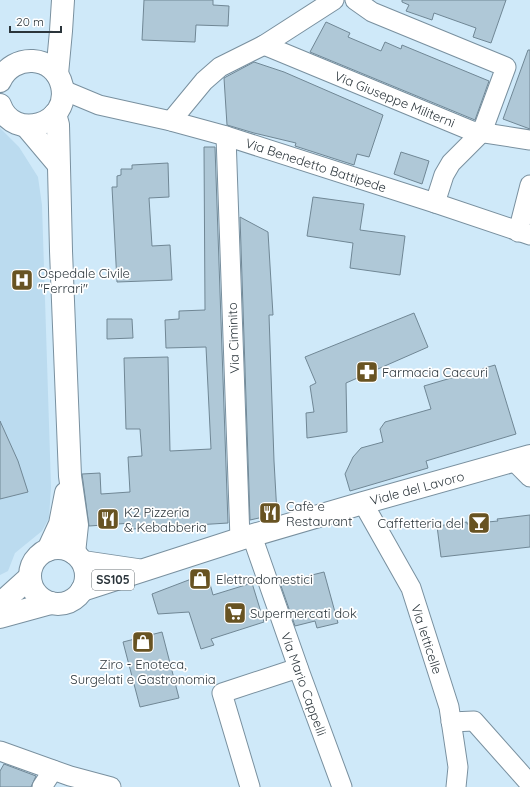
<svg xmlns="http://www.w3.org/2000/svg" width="530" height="787" viewBox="0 0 530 787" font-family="Quicksand,sans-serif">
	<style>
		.built { fill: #bbdbef }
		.building { fill: #afc8d7; stroke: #708795 }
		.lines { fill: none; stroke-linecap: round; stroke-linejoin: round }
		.minor-casing { stroke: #79909f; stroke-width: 21 }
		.tertiary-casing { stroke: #79909f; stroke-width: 24 }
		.primary-casing { stroke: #79909f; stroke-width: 24 }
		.minor { stroke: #fff; stroke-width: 19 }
		.tertiary { stroke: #fff; stroke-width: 22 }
		.primary { stroke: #fff; stroke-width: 22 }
		.labels { text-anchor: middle; stroke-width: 3.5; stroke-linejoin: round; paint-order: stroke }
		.shield { fill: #fff; stroke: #6b7276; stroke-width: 1 }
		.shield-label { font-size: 12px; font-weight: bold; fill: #2b353b }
		.street-label { font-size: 13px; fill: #2b353b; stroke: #fff }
		.poi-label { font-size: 13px; fill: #2b353b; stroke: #fff; text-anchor: start }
	</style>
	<rect width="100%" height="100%" fill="#cfe9f9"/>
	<!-- built -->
	<path class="built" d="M0 128 19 147 38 177 42 205 51 487 49 518 42 531 15 553 8 571 0 575Z"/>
	<!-- building -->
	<g class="building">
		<path d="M144 0H213V5L229 6 228 26 196 25 195 42 142 40Z"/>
		<path d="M402 0H506L491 43 473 37 476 28 434 13 432 20 406 11 409 5 402 2Z"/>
		<path d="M326 22 350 33 348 37 381 51 385 42 401 49 402 45 489 81 475 120 310 52Z"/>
		<path d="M528 50H530V129L503 119Z"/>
		<path d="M254 62 284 72 383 115 369 157 357 154 354 165 295 146 296 143 254 133 227 125 224 78Z"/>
		<path d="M204 147H215L228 523 132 529V523L89 526 82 474 100 473 101 494 130 492 128 457 142 456 140 429H126L124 358 168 357 170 451 211 449 206 347 166 348 165 320 179 319V311L205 310Z"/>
		<path d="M401 152 429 161 422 184 394 174Z"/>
		<path d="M168 163 169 197 149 198 152 246 170 245 172 280 117 282 112 187H117V176L121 175V169H132V165Z"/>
		<path d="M313 197 364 204 360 230 405 236 400 275 350 268 353 243 307 236Z"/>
		<path d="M240 217 268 232 273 315H269L274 461 277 514 250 520Z"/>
		<path d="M414 313 428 347 346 383 347 432 307 438 306 413 314 412 310 386 316 383 305 357Z"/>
		<path d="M107 319H132L133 338 107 339Z"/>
		<path d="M495 365 516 434 426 461 428 468 350 491 345 474 353 457 361 448 383 442 380 429 385 422 431 409 424 386Z"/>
		<path d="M0 421 18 461 28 492 0 499Z"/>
		<path d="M530 515V547L441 557 437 526 467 522V524L498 521 497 519Z"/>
		<path d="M324 572 338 623 317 628 315 621 295 626 280 583Z"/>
		<path d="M207 573 213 595 252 583 264 622 211 639 214 645 201 649 189 612 158 614 152 594Z"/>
		<path d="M162 632 179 698 140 707 123 642Z"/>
		<path d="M4 764 36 776 31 787H0V771Z"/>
	</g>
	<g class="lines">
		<!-- minor casing -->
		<g class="minor-casing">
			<g id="minor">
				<path d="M355 0 372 12 506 67 482 132 451 163 444 175 435 203"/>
				<path d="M264 45 472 131 530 140"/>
				<path d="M63 90 99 105 171 121 226 136 435 203 530 235"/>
				<path d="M171 121 204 81 220 67 264 45 334 0"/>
				<path d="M226 136 240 539"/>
				<path d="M518 232 530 185"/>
				<path d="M514 461 530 477"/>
				<path d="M363 503 411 588 449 707 458 767 456 787"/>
				<path d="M252 536 300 673 342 787"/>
				<path d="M451 722 474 721 530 784"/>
				<path d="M0 751 70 776 111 787"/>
				<path d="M42 787 53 770"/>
				<path d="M250 787 222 693 298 668"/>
			</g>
		</g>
		<!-- tertiary casing -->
		<g class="tertiary-casing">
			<g id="tertiary">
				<path d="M57 74 61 31 63 0"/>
				<path d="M0 81C12 53 55 54 62 86 71 125 13 142 0 105"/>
				<path d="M55 114 58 125 61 251 70 476 77 525 74 553"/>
				<path d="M26 126 58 164"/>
				<path d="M48 550 60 524 66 493"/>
			</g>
		</g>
		<!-- primary casing -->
		<g class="primary-casing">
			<g id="primary">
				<circle cx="58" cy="576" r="28"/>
				<path d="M83 562 137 570"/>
				<path d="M82 590 240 539 363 503 530 456"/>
				<path d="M0 604 30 577"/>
				<path d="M0 617 51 603"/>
			</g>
		</g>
		<!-- minor -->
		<use href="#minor" class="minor"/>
		<!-- tertiary -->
		<use href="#tertiary" class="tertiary"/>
		<!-- primary -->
		<use href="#primary" class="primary"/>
	</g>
	<!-- icons -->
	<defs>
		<g id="hospital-square" transform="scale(1.15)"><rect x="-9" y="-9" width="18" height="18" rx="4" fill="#685322" stroke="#fff"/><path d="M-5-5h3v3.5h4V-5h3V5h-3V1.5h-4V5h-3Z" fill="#fff"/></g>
		<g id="pharmacy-square" transform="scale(1.15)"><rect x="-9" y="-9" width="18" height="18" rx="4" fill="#685322" stroke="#fff"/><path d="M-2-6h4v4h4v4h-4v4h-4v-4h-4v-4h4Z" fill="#fff"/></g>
		<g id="restaurant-square" transform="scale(1.15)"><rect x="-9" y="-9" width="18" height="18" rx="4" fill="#685322" stroke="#fff"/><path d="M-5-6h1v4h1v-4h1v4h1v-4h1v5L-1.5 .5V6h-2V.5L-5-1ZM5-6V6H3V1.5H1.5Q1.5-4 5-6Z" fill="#fff"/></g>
		<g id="bar-square" transform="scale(1.15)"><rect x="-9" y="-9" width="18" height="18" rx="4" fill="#685322" stroke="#fff"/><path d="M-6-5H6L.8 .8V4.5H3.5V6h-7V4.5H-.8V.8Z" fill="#fff"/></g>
		<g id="shop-square" transform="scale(1.15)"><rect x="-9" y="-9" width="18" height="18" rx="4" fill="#685322" stroke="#fff"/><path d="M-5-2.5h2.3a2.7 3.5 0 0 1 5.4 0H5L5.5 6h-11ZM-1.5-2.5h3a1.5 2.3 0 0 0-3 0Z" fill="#fff"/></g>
		<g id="supermarket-square" transform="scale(1.15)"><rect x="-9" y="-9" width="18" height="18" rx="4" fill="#685322" stroke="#fff"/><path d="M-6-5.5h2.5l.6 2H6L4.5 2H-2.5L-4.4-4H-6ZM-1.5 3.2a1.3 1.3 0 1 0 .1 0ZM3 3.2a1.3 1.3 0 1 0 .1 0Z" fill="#fff"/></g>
	</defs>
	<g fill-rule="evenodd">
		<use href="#hospital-square" x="22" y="280"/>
		<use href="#pharmacy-square" x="367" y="372"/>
		<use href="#restaurant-square" x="270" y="513"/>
		<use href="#restaurant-square" x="108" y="519"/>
		<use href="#bar-square" x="479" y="523"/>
		<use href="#shop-square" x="200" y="579"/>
		<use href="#supermarket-square" x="235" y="613"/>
		<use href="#shop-square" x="143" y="642"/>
	</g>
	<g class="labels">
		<!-- shield labels -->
		<rect class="shield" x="92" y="570" width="42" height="20" rx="3"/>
		<g class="shield-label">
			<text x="113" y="584">SS105</text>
		</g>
		<!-- street labels -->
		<g class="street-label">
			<text transform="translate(395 99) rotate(22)" y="5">Via Giuseppe Militerni</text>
			<text transform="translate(316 165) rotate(18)" y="5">Via Benedetto Battipede</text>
			<text transform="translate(233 338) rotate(-92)" y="5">Via Ciminito</text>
			<text transform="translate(417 488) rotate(-15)" y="5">Viale del Lavoro</text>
			<text transform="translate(427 639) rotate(72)" y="5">Via Ietticelle</text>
			<text transform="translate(304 684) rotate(70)" y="5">Via Mario Cappelli</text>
		</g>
		<!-- poi labels -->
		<g class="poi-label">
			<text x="38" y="278">Ospedale Civile<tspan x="38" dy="15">"Ferrari"</tspan></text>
			<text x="382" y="377">Farmacia Caccuri</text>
			<text x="286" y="511">Cafè e<tspan x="286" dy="15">Restaurant</tspan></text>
			<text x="124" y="517">K2 Pizzeria<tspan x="124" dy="15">&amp; Kebabberia</tspan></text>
			<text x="464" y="528" text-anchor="end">Caffetteria del</text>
			<text x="216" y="584">Elettrodomestici</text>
			<text x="250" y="618">Supermercati dok</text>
			<text x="143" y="669" text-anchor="middle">Ziro - Enoteca,<tspan x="143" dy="15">Surgelati e Gastronomia</tspan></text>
		</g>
	</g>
	<!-- scale -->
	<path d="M10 26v6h51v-6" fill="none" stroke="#2b353b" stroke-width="2"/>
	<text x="16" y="26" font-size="12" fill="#2b353b" stroke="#ffffff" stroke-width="3" paint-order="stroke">20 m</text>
</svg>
